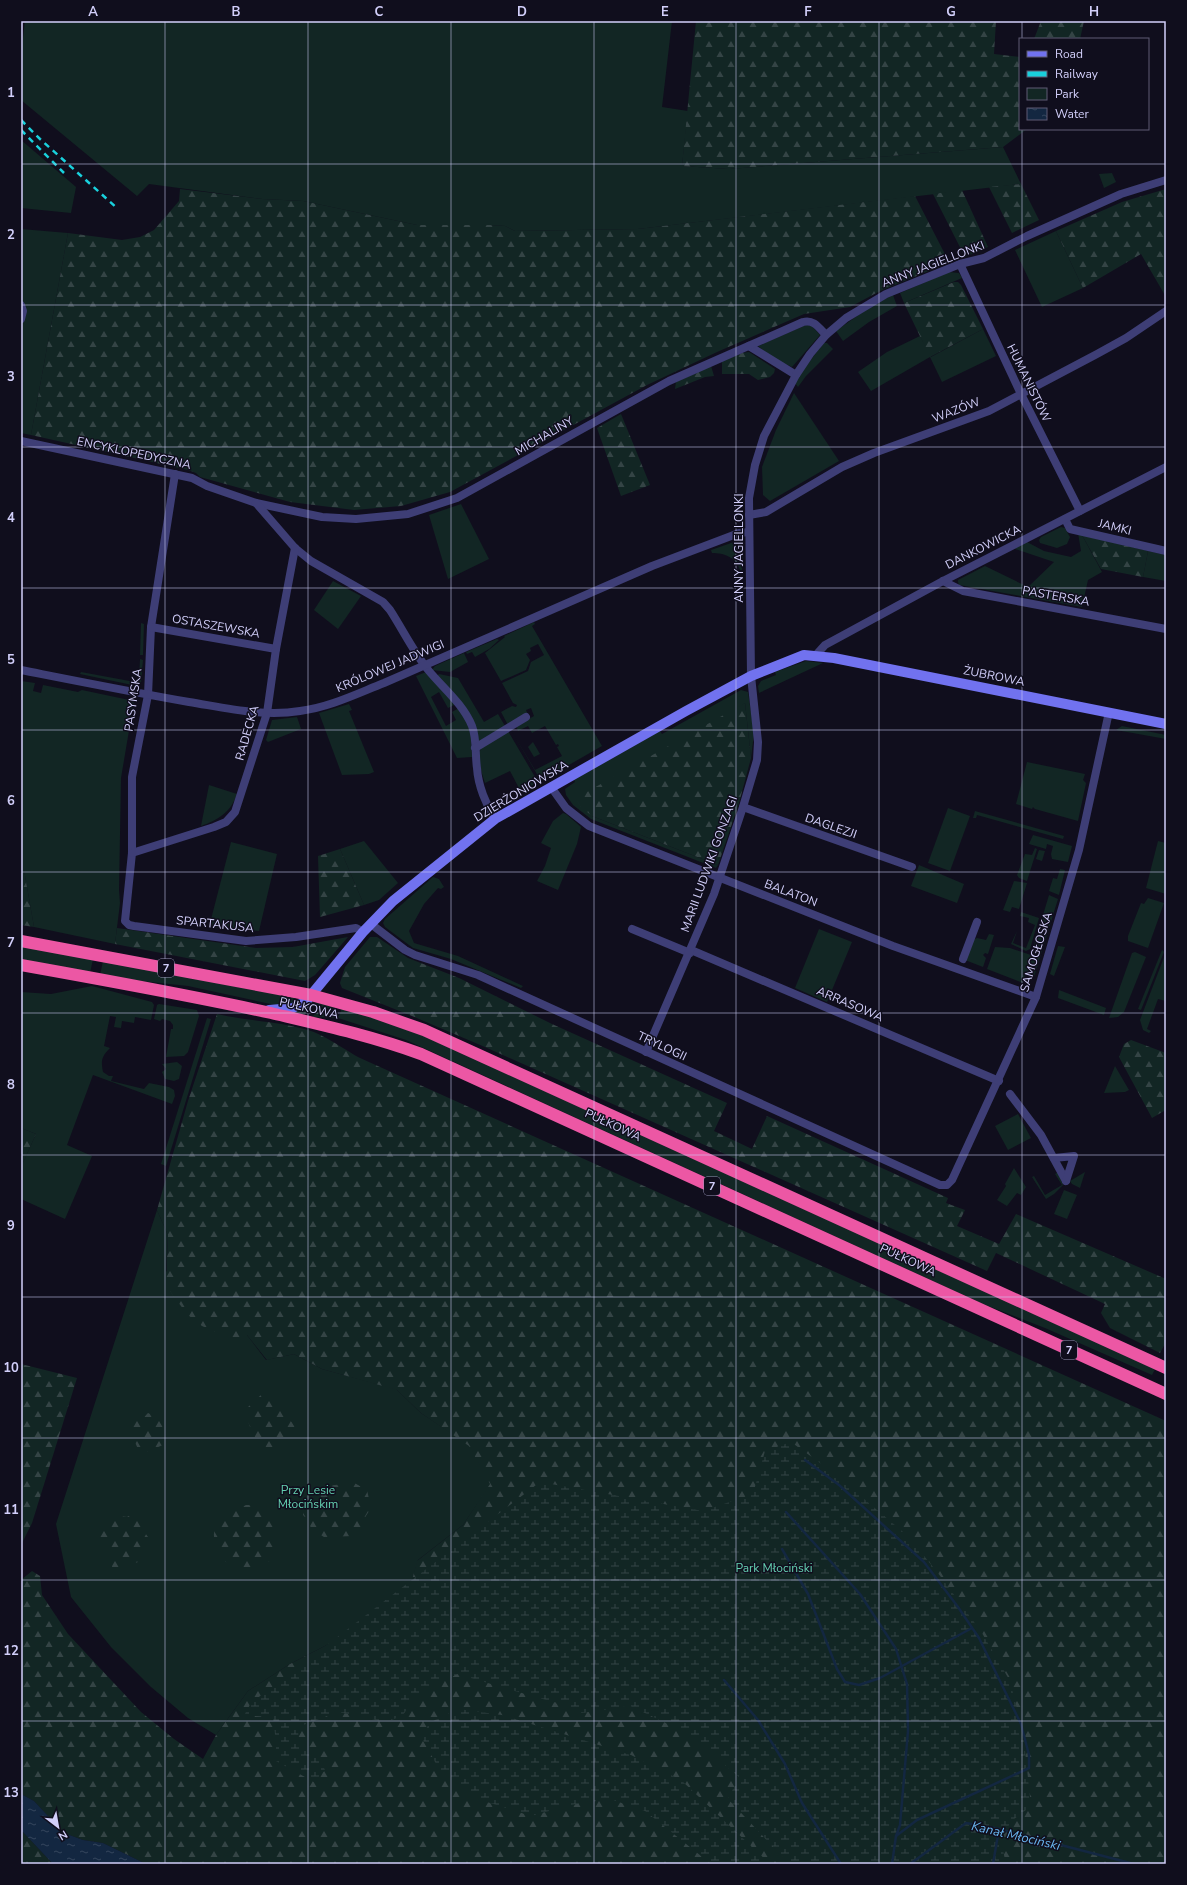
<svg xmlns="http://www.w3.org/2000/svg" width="1187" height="1885" viewBox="0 0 1187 1885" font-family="'Nunito Sans',sans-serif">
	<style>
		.green { fill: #122624 }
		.forest { fill: url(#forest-firs) }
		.wetland { fill: url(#wetland-marsh) }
		.water { fill: url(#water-ripples) }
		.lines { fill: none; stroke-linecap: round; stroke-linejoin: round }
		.stream { stroke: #132741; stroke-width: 2.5 }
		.street { stroke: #3e3e76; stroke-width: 8 }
		.secondary { stroke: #7172ef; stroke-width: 10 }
		.highway { stroke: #ec57a4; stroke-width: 12 }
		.rail { stroke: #19d0dc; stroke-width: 2.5; stroke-dasharray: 6 5; stroke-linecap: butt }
		.grid { fill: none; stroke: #d2cffa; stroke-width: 1; stroke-opacity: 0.55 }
		.labels { text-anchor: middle; stroke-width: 3; stroke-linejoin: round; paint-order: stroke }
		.shield { fill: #100e1d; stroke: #9895b8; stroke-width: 1 }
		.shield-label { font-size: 11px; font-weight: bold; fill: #d2cffa }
		.street-label { font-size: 12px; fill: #d2cffa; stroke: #100e1d }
		.park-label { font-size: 12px; fill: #64d0b1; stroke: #100e1d }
		.water-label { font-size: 13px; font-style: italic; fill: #69b5ee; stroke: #100e1d }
		.neatline { fill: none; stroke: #d2cffa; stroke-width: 1.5 }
		.grid-label { font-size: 13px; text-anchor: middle; font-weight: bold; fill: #d2cffa }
	</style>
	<defs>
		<pattern id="forest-firs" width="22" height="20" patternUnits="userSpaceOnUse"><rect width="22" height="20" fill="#122624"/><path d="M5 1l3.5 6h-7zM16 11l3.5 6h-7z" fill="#344445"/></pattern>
		<pattern id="wetland-marsh" width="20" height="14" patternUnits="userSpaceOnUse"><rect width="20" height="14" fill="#122624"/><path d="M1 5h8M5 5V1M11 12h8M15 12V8" fill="none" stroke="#344445"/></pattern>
		<pattern id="water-ripples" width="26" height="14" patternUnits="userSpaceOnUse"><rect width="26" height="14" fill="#132741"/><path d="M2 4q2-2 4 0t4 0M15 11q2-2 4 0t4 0" fill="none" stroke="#34455d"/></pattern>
	</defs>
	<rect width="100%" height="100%" fill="#100e1d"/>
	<!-- green -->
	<g class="green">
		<path d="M25 21H672L662 107 688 111 682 166 729 169 1003 147 1021 184 638 229 515 231 505 226 490 225H417L303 201 262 199 149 184 137 196 21 100V54Z"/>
		<path d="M21 140 76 187 71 213 21 208Z"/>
		<path d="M1112 173 1116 182 1104 188 1099 174Z"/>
		<path d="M21 229 68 233 31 435 21 433V324C27 316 29 308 21 300Z"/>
		<path d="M1056 231 1083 288 1042 307 1015 250Z"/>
		<path d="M949 272 959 273 962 278 904 303 900 293Z"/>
		<path d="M893 295 897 306 869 322 843 341 836 331 871 306Z"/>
		<path d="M806 325 812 326 820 335 792 367 774 359 758 346Z"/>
		<path d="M983 329 996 356 942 382 930 357 871 391 858 372 887 352 920 336 931 357Z"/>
		<path d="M824 343H827L833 349 806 376 798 387 795 383 805 367Z"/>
		<path d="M794 393 839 461 770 501 763 495 762 467 776 430Z"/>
		<path d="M461 504 489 559 448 579 429 515Z"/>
		<path d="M1061 527 1065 528 1070 537 1067 544 1057 548 1040 543 1039 540 1041 537Z"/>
		<path d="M1078 533 1082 535 1102 572 1088 580 1082 607 959 585 958 582V580L985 566 1028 587 1054 562 1015 549 1017 547 1027 542 1044 551 1071 557 1081 551Z"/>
		<path d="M734 542 740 543 743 546 742 570H740C736 557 724 553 712 553L711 550Z"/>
		<path d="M1148 551 1166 555V581L1143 577Z"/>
		<path d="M333 581 361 596 338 629 314 610Z"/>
		<path d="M534 622 535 624 532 626 602 746 541 781 511 730 535 770 562 756 557 747 559 746 558 744 556 745 545 726 532 733 528 726 518 731 516 726 534 716 531 708 526 710 527 713 508 725 501 712 512 706 516 707 517 705 513 703 502 683 528 671 531 662 544 655 538 644 530 648 531 651 526 654 530 660 526 670 501 681 485 653 505 637 504 636Z"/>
		<path d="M141 623 144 624 143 655H140Z"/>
		<path d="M497 639 499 640 489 649 475 657 472 652 467 654 466 652Z"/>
		<path d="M464 653 468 662 450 672 432 670 435 666Z"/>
		<path d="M140 659 143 660 141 683 137 686 80 674 81 672 135 682 139 679Z"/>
		<path d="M806 661 823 663 759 693 758 686 761 681 776 675 775 672Z"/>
		<path d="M426 672 456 704 448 708 439 692 431 697 446 726 456 720 452 712 459 708 471 731 472 757 457 758 416 676Z"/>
		<path d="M439 674 458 678 484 722 498 714 505 726 479 742 475 733 437 676Z"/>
		<path d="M21 681 35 683 33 691 41 693 43 685 78 692 82 690 134 701 121 778 119 890 120 903 115 944 34 927 24 870H21Z"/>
		<path d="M741 690 748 692 754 734 751 758 745 703 592 816 718 865 716 868 591 819 573 805 566 795 565 789 575 782 574 780 660 731 662 734Z"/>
		<path d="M349 704 352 710 349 711 374 772 369 774 342 775 319 713Z"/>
		<path d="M297 717 301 729 268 742 266 740 272 720Z"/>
		<path d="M1122 726 1166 735V739L1116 730Z"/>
		<path d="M508 731 538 782 521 792 510 771 485 783C482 773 475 756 482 747Z"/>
		<path d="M533 742 540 754 534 757 528 747Z"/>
		<path d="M1027 762 1085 774 1083 780 1086 783 1078 821 1035 809 1033 807 1032 809 1016 804Z"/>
		<path d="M209 785 237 794C231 812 218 820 201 826Z"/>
		<path d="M948 808 970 816 950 871 928 863Z"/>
		<path d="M975 811 1064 836 1063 839 977 815 976 818H973Z"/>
		<path d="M563 813 566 814 581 827 577 844 558 890 537 881 545 866 551 848 541 843 553 821Z"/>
		<path d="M1033 835 1072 846 1068 862 1052 859 1051 854 1053 846 1047 844 1046 849 1029 844Z"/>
		<path d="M364 841 398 883 379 900 364 905 340 849Z"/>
		<path d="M1158 841 1166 843V894L1146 888Z"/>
		<path d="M231 842 277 854 259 931 209 927Z"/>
		<path d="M1035 848 1037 849 1027 881 1019 878 1017 875 1025 854 1032 855Z"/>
		<path d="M1039 850 1045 851 1042 861 1036 859Z"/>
		<path d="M919 865 964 884 957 903 911 886Z"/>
		<path d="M1060 869 1065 870 1059 895 1049 891 1053 878 1057 879Z"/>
		<path d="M433 877 439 879 444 887 441 889 438 888 424 904 409 931 414 943 458 956 523 986 521 988 451 959 413 948 385 927 383 923 385 919Z"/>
		<path d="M1014 881 1027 883 1019 909 1012 907 1010 912 1003 910Z"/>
		<path d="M1049 895 1058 899 1034 977 1025 975 1023 983 987 969 995 947 1010 948 1031 955Z"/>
		<path d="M1148 898 1164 903 1148 948 1128 941V936L1141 903 1144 904Z"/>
		<path d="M1021 912 1039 918 1030 949 1026 951 1011 944 1017 931 1013 943 1026 948 1035 925 1028 922 1029 918 1020 916Z"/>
		<path d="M819 929 852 942 827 1002 795 988Z"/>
		<path d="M989 934 994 935 988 954 985 953 983 955 986 958 983 967 965 960 973 940 977 938 986 940Z"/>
		<path d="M21 946 93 959 90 973 21 960Z"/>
		<path d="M1058 946 1065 947 1054 976 1050 974Z"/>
		<path d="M1162 950 1164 952 1141 1010 1138 1009Z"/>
		<path d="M1135 952 1146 957 1124 1012 1118 1017 1109 1018 1132 953Z"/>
		<path d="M1166 952V1001L1158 999 1147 1029 1151 1031 1149 1033 1143 1030 1140 1020Z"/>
		<path d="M103 961 295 998 297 1001 295 1004 275 1005 188 986 141 981 100 975Z"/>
		<path d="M92 986 152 1002 154 1005 151 1020 135 1017 134 1023 122 1021 121 1028 114 1027 116 1017 110 1016 104 1046 110 1048C101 1057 101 1061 103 1072L109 1076H113L111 1081 144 1089 149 1083 169 1087 174 1090 175 1096 172 1104 93 1075 67 1145 92 1156 65 1219 21 1199V1167L36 1134 21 1128V992L51 994Z"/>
		<path d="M1059 990 1106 1008 1104 1015 1058 998Z"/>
		<path d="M311 1002 334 1006 333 1009 312 1006 307 1009 305 1015 295 1012Z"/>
		<path d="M159 1004 197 1010 199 1016 188 1052 184 1056 166 1057 171 1029H173V1025L170 1021 162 1019 160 1021 154 1019 157 1005Z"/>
		<path d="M342 1008 363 1014 424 1036 1155 1369 1152 1375 1045 1328 983 1304 406 1040 338 1018 313 1017 315 1012 339 1016Z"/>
		<path d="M207 1018 211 1019 166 1166 161 1164Z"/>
		<path d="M177 1062 182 1066 179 1079 174 1081 165 1079 162 1072 166 1069 162 1064Z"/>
		<path d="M1115 1066 1129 1090 1125 1092 1104 1093Z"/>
		<path d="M1018 1114 1031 1138 1008 1150 995 1126Z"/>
		<path d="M1014 1168 1026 1187 1021 1195 1017 1193 1007 1206 997 1200 1006 1186 1005 1184Z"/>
		<path d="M1058 1172 1063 1185 1054 1194 1046 1199 1032 1177 1034 1176 1045 1195 1062 1185 1055 1174Z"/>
		<path d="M1085 1172 1080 1188 1072 1184 1070 1181Z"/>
		<path d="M1064 1190 1077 1195 1067 1219 1054 1214Z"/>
		<path d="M157 1210 168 1235 166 1271 247 1335 266 1360 294 1354 322 1369 396 1389 421 1413 469 1445 491 1484 463 1525 418 1560 410 1588 354 1631 290 1664 248 1691 216 1735 188 1718 151 1687 111 1647 71 1597 56 1524Z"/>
	</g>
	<!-- forest -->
	<g class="forest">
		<path d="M696 21H996L994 54 1020 57V129H1027L1003 147 729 169 682 166Z"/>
		<path d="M1041 21H1084L1080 39H1034Z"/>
		<path d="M1021 184 1039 220 1012 233 989 187Z"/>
		<path d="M180 189 262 199 303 201 417 225H490L505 226 515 231 638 229 915 196 948 260V263L880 291 850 307 804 314 717 352 647 385 450 492 401 506 354 510 290 502 200 477 196 473 188 470 31 435 68 233 122 240 140 237 154 230 179 201Z"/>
		<path d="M1166 189V297L1141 254 1083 288 1056 231 1122 202Z"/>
		<path d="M962 190 988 247 965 257 933 194Z"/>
		<path d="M954 282H958L961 285 983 329 930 357 904 303Z"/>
		<path d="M749 352 775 369 774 373 770 377 758 380 749 374H722V361L742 353Z"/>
		<path d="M711 366 714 376 705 377 675 389 676 382Z"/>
		<path d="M621 414 650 485 621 496 597 428Z"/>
		<path d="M1082 535 1148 551 1143 577 1101 569Z"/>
		<path d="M745 703 751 758 739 803 718 865 592 816 581 807 576 798Z"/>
		<path d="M340 849 364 905 320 917 318 856Z"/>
		<path d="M21 870H24L34 927 21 925Z"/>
		<path d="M117 928 256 948 293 947 348 937 315 975 305 981 115 944Z"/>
		<path d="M370 937H377L408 958 459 978 552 1024 727 1103 714 1131 752 1149 767 1116 948 1198 946 1203 965 1210 957 1226 999 1244 1016 1214 1166 1279V1342L1160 1353 1110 1328 1101 1313 1105 1304 996 1253 987 1271 485 1047 412 1016 342 988 340 983 345 967Z"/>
		<path d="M217 1014C247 1021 278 1021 308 1030 323 1034 345 1050 360 1058L1166 1421V1864H146L103 1843 83 1840 64 1833 34 1801 21 1794V1580L32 1571 40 1576 42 1595 68 1634 141 1712 174 1739 203 1759 216 1735 248 1691 290 1664 354 1631 410 1588 417 1561 463 1525 490 1484 469 1446 421 1413 397 1390 322 1369 294 1354 267 1360 247 1335 232 1339 202 1326 188 1315 174 1297 166 1284 168 1235 157 1210 188 1101Z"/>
		<path d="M1131 1040 1166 1053V1113L1164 1111 1152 1118 1119 1057 1124 1044Z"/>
		<path d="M21 1128 36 1134 21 1167Z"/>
		<path d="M21 1364 77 1378 32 1523 21 1545Z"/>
		<path d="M263 1393 277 1398 279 1406 289 1413 290 1420 295 1426C289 1440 283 1447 268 1449L253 1435 245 1413 248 1407Z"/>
		<path d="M148 1413 153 1415 157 1420 164 1421 162 1430 166 1436 163 1445 146 1452 142 1448 138 1449 131 1433 134 1423 138 1418H143Z"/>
		<path d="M349 1480 367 1490 371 1508 364 1519V1524L354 1536 324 1537 311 1529 309 1521 303 1515 304 1509 311 1505 319 1487 343 1484Z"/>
		<path d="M246 1505H257L264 1512 269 1513C278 1527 271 1533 277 1543L274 1550 275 1556C271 1562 268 1561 262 1564 244 1574 233 1571 219 1555 219 1548 214 1543 214 1536 213 1530 219 1524 220 1518L234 1509H237Z"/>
		<path d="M132 1514C151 1525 138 1524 148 1537L147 1544 148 1550 141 1557 138 1562 122 1568 120 1572 113 1573 112 1566 108 1562 109 1555 97 1541 99 1526 109 1521 111 1517 119 1516 127 1517Z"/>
		<path d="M21 1830 53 1864H21Z"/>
	</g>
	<!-- wetland -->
	<g class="wetland">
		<path d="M791 1442 830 1470 909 1537 941 1577 982 1633 1010 1681 1023 1732 1031 1806 1013 1820 1000 1837 1006 1864H789L728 1799 739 1777 687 1733 630 1706 582 1713 553 1702 457 1674 415 1699 402 1716 386 1722 338 1712 298 1727 299 1748 315 1752 325 1770 314 1782 276 1761V1743L273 1717 255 1716 240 1723 251 1703 540 1482 703 1511 753 1494 765 1451Z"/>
		<path d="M458 1709 502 1715 631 1755 681 1780 770 1864H711L645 1811 610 1799 571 1805 531 1816 471 1797 441 1773 422 1738 429 1723Z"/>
	</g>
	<!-- water -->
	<path class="water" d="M21 1794 34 1801 64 1833 83 1840 103 1843 146 1864H53L21 1830Z"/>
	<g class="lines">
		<!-- stream -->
		<g class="stream">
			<path d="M805 1460 839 1485 924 1562 958 1607 979 1638 1021 1724 1029 1755V1768L917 1820 896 1836"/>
			<path d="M786 1512 860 1594 896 1649 907 1684 908 1731 900 1825 896 1836 892 1864"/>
			<path d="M782 1549 808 1594 837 1669 845 1682 859 1685 880 1678 972 1628"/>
			<path d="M724 1680 758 1720 785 1764 802 1803 841 1864"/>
			<path d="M910 1864 966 1823 999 1829 1134 1864"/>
			<path d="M993 1864 999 1829"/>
		</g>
		<!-- street -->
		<g class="street">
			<path d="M960 264 1021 394 1080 511"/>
			<path d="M21 305 23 311 21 319"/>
			<path d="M749 346 796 375"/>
			<path d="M21 441 192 478 207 486 256 503 322 517 356 519 408 514 457 498 669 381 803 322C814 319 819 328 826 335"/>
			<path d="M175 474 151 627 148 695 132 777V853L125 921 129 925 134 926 246 941 296 937 356 928 363 932"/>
			<path d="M256 503 295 548 311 561 383 602 390 610C403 630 414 653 429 671 444 689 463 704 472 726 477 739 475 755 477 768 478 785 486 805 495 819"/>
			<path d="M749 515 766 512 842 467 874 453 989 411 1097 354 1126 338 1166 311"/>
			<path d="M1065 519 1070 529 1166 551"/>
			<path d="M943 581 963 591 1166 629"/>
			<path d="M151 627 276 649"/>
			<path d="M816 655 825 645 943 581 1166 467"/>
			<path d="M21 670C77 681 132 692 189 702 226 708 263 717 300 711 330 707 356 694 384 683L652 566 739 533 749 532"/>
			<path d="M475 748 526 717"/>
			<path d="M551 787 566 808 589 826 893 946 1036 997"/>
			<path d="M743 807 912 867"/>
			<path d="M132 853 214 827 226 822 235 812 267 713 276 649 295 548"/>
			<path d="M371 924 405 950 415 955 478 975 940 1185H947L952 1180 1036 997 1079 850 1109 712"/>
			<path d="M632 929 690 953"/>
			<path d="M691 950 999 1081"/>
			<path d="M963 959 977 922"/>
			<path d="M646 1052 714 894 743 807 757 760 758 742 751 676 749 498 755 465 764 436 796 375 810 354 826 335 846 318 886 294 960 264 984 258 1027 236 1121 194 1166 180"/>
			<path d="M1010 1094 1041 1135 1066 1181"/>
			<path d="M1054 1158 1074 1156 1066 1181"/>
		</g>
		<!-- secondary -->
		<path class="secondary" d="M269 1010 293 1008 307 1000 363 932 393 901 495 819 686 711 751 676 804 655 834 658 1166 724"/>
		<!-- highway -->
		<g class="highway">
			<path d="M21 941 311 995 373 1012 424 1030 1166 1368"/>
			<path d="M21 965C105 980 188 995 271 1013 322 1025 372 1036 421 1054L1166 1394"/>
		</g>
		<!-- rail -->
		<g class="rail">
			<path d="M21 120 40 139 117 208"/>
			<path d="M21 130 64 173"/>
		</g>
	</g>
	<!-- grid -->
	<path class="grid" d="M165 21V1864M308 21V1864M451 21V1864M594 21V1864M736 21V1864M879 21V1864M1022 21V39M1022 129V1864M21 164H1166M21 305H1166M21 447H1166M21 588H1166M21 730H1166M21 872H1166M21 1013H1166M21 1155H1166M21 1297H1166M21 1438H1166M21 1580H1166M21 1721H1166"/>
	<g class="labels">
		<!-- shield labels -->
		<g class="shield">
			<rect x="158" y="959" width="16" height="18" rx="3"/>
			<rect x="704" y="1177" width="16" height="18" rx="3"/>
			<rect x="1061" y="1341" width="16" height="18" rx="3"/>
		</g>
		<g class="shield-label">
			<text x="166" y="972">7</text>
			<text x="712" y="1190">7</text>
			<text x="1069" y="1354">7</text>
		</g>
		<!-- street labels -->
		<g class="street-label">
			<text transform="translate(933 264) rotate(-21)" y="4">ANNY JAGIELLONKI</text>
			<text transform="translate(1029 383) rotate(64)" y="4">HUMANISTÓW</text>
			<text transform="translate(956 410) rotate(-21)" y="4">WAZÓW</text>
			<text transform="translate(544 436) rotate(-30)" y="4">MICHALINY</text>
			<text transform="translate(134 453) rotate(12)" y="4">ENCYKLOPEDYCZNA</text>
			<text transform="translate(1115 527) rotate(14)" y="4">JAMKI</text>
			<text transform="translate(983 547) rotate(-27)" y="4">DANKOWICKA</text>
			<text transform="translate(739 548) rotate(-90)" y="4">ANNY JAGIELLONKI</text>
			<text transform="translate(1056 596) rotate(10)" y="4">PASTERSKA</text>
			<text transform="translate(216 626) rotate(10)" y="4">OSTASZEWSKA</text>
			<text transform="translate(390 666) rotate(-23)" y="4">KRÓLOWEJ JADWIGI</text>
			<text transform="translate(994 676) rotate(11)" y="4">ŻUBROWA</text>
			<text transform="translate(133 700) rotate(-82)" y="4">PASYMSKA</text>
			<text transform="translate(247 733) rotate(-74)" y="4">RADECKA</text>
			<text transform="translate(521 791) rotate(-31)" y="4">DZIERŻONIOWSKA</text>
			<text transform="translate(831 826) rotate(19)" y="4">DAGLEZJI</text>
			<text transform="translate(709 864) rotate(-70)" y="4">MARII LUDWIKI GONZAGI</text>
			<text transform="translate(791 893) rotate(21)" y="4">BALATON</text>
			<text transform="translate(215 924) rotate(6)" y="4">SPARTAKUSA</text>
			<text transform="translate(1036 952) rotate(-73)" y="4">SAMOGŁOSKA</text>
			<text transform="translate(850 1004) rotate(23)" y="4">ARRASOWA</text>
			<text transform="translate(309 1008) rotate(13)" y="4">PUŁKOWA</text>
			<text transform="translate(662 1046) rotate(25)" y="4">TRYLOGII</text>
			<text transform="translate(613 1125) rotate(25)" y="4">PUŁKOWA</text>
			<text transform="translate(908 1260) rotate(25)" y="4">PUŁKOWA</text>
		</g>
		<!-- park labels -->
		<g class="park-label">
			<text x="308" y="1494">Przy Lesie<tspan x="308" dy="14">Młocińskim</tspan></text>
			<text x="774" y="1572">Park Młociński</text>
		</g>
		<!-- water labels -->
		<g class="water-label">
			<text transform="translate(1016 1835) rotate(13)" y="5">Kanał Młociński</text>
		</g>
	</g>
	<!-- border -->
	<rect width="1187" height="1885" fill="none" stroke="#100e1d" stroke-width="44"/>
	<!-- legend -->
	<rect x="1019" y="38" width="130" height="92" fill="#100e1d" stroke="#5e5b75"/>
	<rect x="1027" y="51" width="20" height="6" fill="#7172ef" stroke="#5e5b75"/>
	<text x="1055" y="58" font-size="12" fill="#d2cffa">Road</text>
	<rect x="1027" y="71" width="20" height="6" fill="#19d0dc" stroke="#5e5b75"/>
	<text x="1055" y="78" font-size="12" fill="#d2cffa">Railway</text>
	<rect x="1027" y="88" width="20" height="12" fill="#122624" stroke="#5e5b75"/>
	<text x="1055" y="98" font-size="12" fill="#d2cffa">Park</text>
	<rect x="1027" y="108" width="20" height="12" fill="url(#water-ripples)" stroke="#5e5b75"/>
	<text x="1055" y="118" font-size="12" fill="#d2cffa">Water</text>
	<!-- north arrow -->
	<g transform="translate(58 1827) rotate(149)" stroke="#100e1d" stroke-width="3" paint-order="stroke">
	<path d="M0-3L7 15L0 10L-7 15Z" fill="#d2cffa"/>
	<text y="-6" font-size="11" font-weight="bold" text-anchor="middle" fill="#d2cffa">N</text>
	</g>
	<rect x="22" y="22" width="1143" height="1841" class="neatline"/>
	<g class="grid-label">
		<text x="93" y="16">A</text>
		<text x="236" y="16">B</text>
		<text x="379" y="16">C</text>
		<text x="522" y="16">D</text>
		<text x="665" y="16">E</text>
		<text x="808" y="16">F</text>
		<text x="951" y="16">G</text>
		<text x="1094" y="16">H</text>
		<text x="11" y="97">1</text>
		<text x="11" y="239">2</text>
		<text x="11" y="381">3</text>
		<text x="11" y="522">4</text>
		<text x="11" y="664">5</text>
		<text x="11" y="805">6</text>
		<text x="11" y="947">7</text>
		<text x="11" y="1089">8</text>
		<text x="11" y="1230">9</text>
		<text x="11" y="1372">10</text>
		<text x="11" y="1514">11</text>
		<text x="11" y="1655">12</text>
		<text x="11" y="1797">13</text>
	</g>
</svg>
